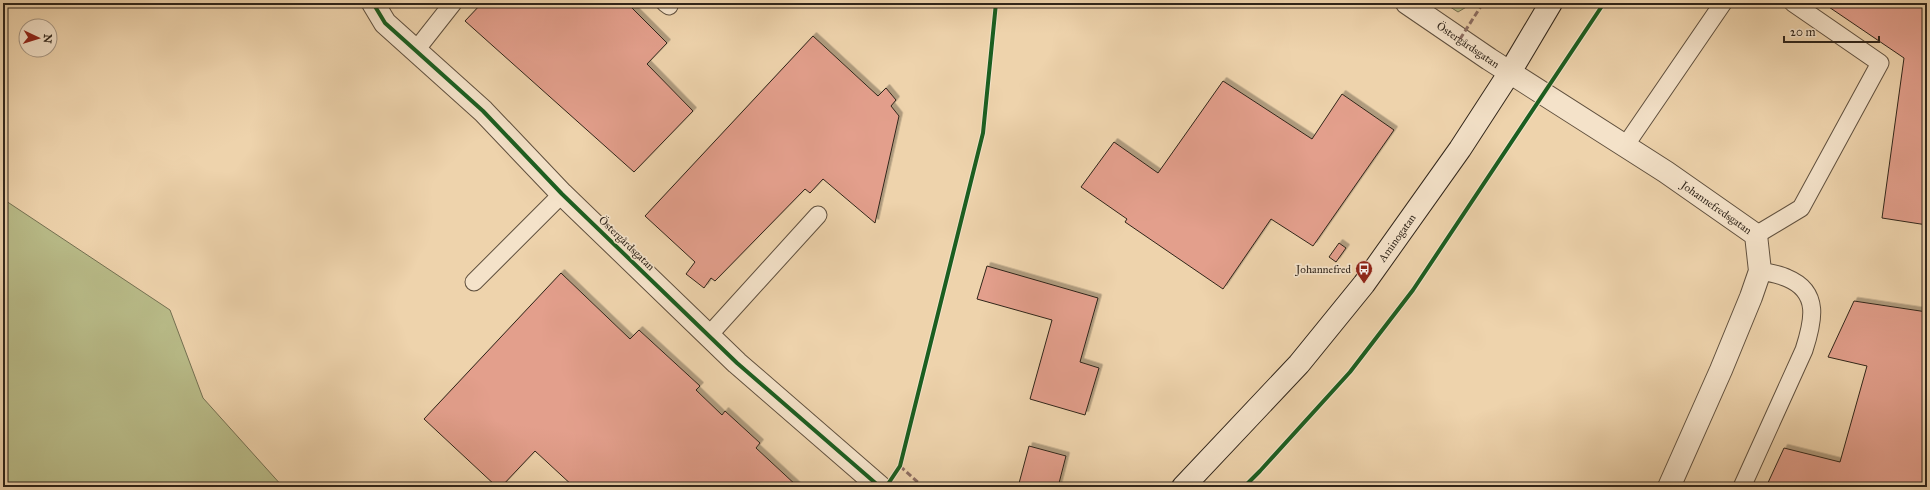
<svg xmlns="http://www.w3.org/2000/svg" width="1930" height="490" viewBox="0 0 1930 490" font-family="'IM FELL Great Primer',serif">
	<style>
		.green { fill: #b9bc89; stroke: #747052 }
		.building { fill: #e39f8c; stroke: #30251a; filter: url(#shadow) }
		.lines { fill: none; stroke-linecap: round; stroke-linejoin: round }
		.lane-casing { stroke: #60503e; stroke-width: 19 }
		.street-casing { stroke: #60503e; stroke-width: 24 }
		.secondary-casing { stroke: #30251a; stroke-width: 24 }
		.lane { stroke: #f4e2c9; stroke-width: 17 }
		.street { stroke: #f4e2c9; stroke-width: 22 }
		.secondary { stroke: #f4e2c9; stroke-width: 22 }
		.quiet { stroke: #8d6e63; stroke-width: 3; stroke-dasharray: 6 3; stroke-linecap: butt }
		.cycleway-casing { stroke: #f4e2c9; stroke-width: 6 }
		.cycleway { stroke: #1b5e20; stroke-width: 4 }
		.labels { text-anchor: middle; stroke-width: 3.5; stroke-linejoin: round; paint-order: stroke }
		.street-label { font-size: 11px; fill: #30251a; stroke: #f4e2c9 }
		.poi-label { font-size: 11px; fill: #30251a; stroke: #f4e2c9; text-anchor: end }
	</style>
	<defs>
		<filter id="shadow"><feDropShadow dx="3.5" dy="-3.5" stdDeviation="0" flood-color="#0004"/></filter>
	</defs>
	<rect width="100%" height="100%" fill="#eed3ac"/>
	<filter id="stains"><feTurbulence type="fractalNoise" baseFrequency=".005" numOctaves="4"/><feColorMatrix values="0 0 0 0 .2 0 0 0 0 .09 0 0 0 0 .02 0 0 0 .5 -.17"/></filter>
	<radialGradient id="worn" r=".72"><stop offset=".6" stop-color="#630" stop-opacity="0"/><stop offset="1" stop-color="#630" stop-opacity=".3"/></radialGradient>
	<!-- green -->
	<g class="green">
		<path d="M1444 3H1473L1458 12Z"/>
		<path d="M3 199 170 310 203 398 283 487H3Z"/>
	</g>
	<!-- building -->
	<g class="building">
		<path d="M482 3H627L667 43 647 64 693 111 634 172 465 21Z"/>
		<path d="M1823 3H1927V225L1882 218 1904 58Z"/>
		<path d="M813 36 878 96 886 88 896 100 891 106 899 116 875 223 823 179 810 193 805 189 715 281 711 278 704 288 686 274 695 262 645 216Z"/>
		<path d="M1223 81 1312 139 1342 94 1394 130 1313 246 1271 219 1223 289 1125 222 1127 219 1081 187 1114 142 1158 173Z"/>
		<path d="M1339 243 1346 248 1336 262 1329 257Z"/>
		<path d="M987 266 1098 298 1080 362 1099 368 1085 415 1030 399 1052 320 977 299Z"/>
		<path d="M561 273 630 339 639 330 700 386 696 390 722 415 725 411 760 443 756 448 798 487H574L535 451 501 487H497L424 419Z"/>
		<path d="M1854 301 1927 312V487H1766L1784 448 1840 462 1867 366 1828 357Z"/>
		<path d="M1029 446 1066 456 1058 487H1018Z"/>
	</g>
	<g class="lines">
		<!-- lane casing -->
		<g class="lane-casing">
			<g id="lane">
				<path d="M665 3 669 6"/>
				<path d="M416 50 453 3"/>
				<path d="M1625 146 1723 3"/>
				<path d="M1756 235 1801 208 1880 63 1793 3"/>
				<path d="M474 282 562 194"/>
				<path d="M709 335 818 215"/>
				<path d="M1742 487 1804 350C1813 322 1821 292 1787 278 1779 274 1769 273 1760 271"/>
			</g>
		</g>
		<!-- street casing -->
		<g class="street-casing">
			<g id="street">
				<path d="M373 3 385 23 483 111 562 194 737 363 880 487"/>
				<path id="s1" d="M1407 3 1489 59 1666 172 1756 235 1760 271 1751 297 1721 370 1669 487"/>
			</g>
		</g>
		<!-- secondary casing -->
		<g class="secondary-casing">
			<g id="secondary">
				<path id="s2" d="M1183 487 1299 364 1364 284 1460 149 1510 72 1551 3"/>
			</g>
		</g>
		<!-- lane -->
		<use href="#lane" class="lane"/>
		<!-- street -->
		<use href="#street" class="street"/>
		<!-- secondary -->
		<use href="#secondary" class="secondary"/>
		<!-- quiet -->
		<g class="quiet">
			<path d="M1460 39 1483 3"/>
			<path d="M900 466 923 487"/>
		</g>
		<!-- cycleway casing -->
		<g class="cycleway-casing">
			<g id="cycleway">
				<path d="M373 3 385 23 483 111 562 194 737 363 880 487"/>
				<path d="M886 487 900 466 983 133 996 3"/>
				<path d="M1244 487 1260 471 1350 372 1413 290 1604 3"/>
			</g>
		</g>
		<!-- cycleway -->
		<use href="#cycleway" class="cycleway"/>
	</g>
	<!-- icons -->
	<defs>
		<g id="bus-pin" transform="scale(0.9)"><path d="M0 17L-7.5 6A9.5 9.5 0 1 1 7.5 6Z" fill="#8f2418" stroke="#f4e2c9"/><path d="M-5-6H5V4H4V6H2V4H-2V6H-4V4H-5ZM-3.5-4V0h7V-4ZM-3.5 1.2v1.5H-2V1.2ZM2 1.2v1.5H3.5V1.2Z" fill="#fff"/></g>
	</defs>
	<g fill-rule="evenodd">
		<use href="#bus-pin" x="1364" y="269"/>
	</g>
	<g class="labels">
		<!-- street labels -->
		<g class="street-label">
			<text dy="4" stroke="none"><textPath href="#s1" startOffset="74">Östergårdsgatan</textPath></text>
			<text dy="4" stroke="none"><textPath href="#s1" startOffset="371">Johannefredsgatan</textPath></text>
			<text dy="4" stroke="none"><textPath href="#s2" startOffset="329">Aminogatan</textPath></text>
			<text transform="translate(627 243) rotate(44)" y="4">Östergårdsgatan</text>
		</g>
		<!-- poi labels -->
		<g class="poi-label">
			<text x="1351" y="273">Johannefred</text>
		</g>
	</g>
	<!-- margin -->
	<rect width="1930" height="490" fill="none" stroke="#eed3ac" stroke-width="16"/>
	<rect x="4" y="4" width="1922" height="482" fill="none" stroke="#30251a" stroke-width="2"/>
	<rect x="8" y="8" width="1914" height="474" fill="none" stroke="#30251a"/>
	<!-- north arrow -->
	<g transform="translate(38 38) rotate(94)"><circle r="19" fill="#f4e2c9" stroke="#a69683"/>
	<path d="M0-3L7 15L0 10L-7 15Z" fill="#8f2418"/>
	<text y="-6" font-size="11" font-weight="bold" text-anchor="middle" fill="#30251a">N</text>
	</g>
	<!-- scale -->
	<path d="M1784 36v6h95v-6" fill="none" stroke="#30251a" stroke-width="2"/>
	<text x="1790" y="36" font-size="12" fill="#30251a" stroke="#f4e2c9" stroke-width="3" paint-order="stroke">20 m</text>
	<rect width="100%" height="100%" filter="url(#stains)"/>
	<rect width="100%" height="100%" fill="url(#worn)"/>
</svg>
